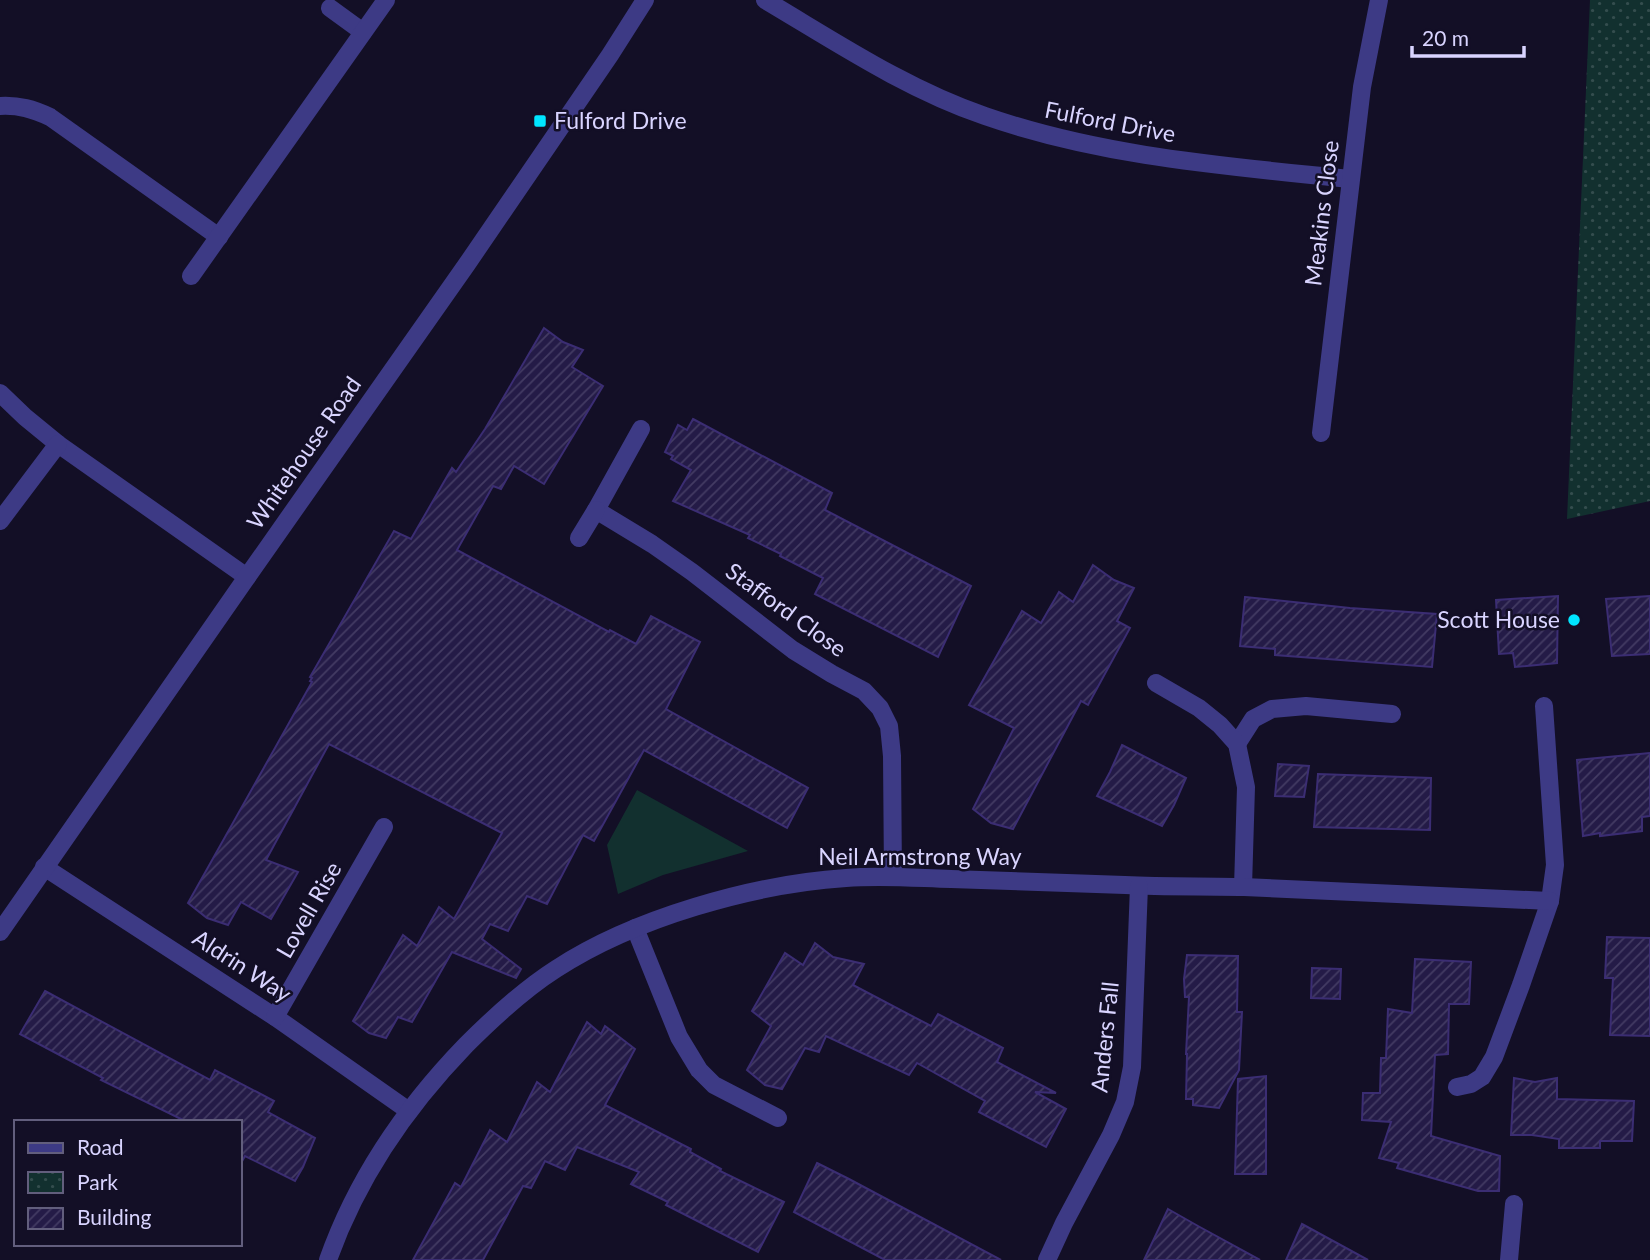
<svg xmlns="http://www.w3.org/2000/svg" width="1650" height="1260" viewBox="0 0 1650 1260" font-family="Lato,sans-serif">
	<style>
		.grass { fill: #12302f }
		.park { fill: url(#park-dots) }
		.building { fill: url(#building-hatch); stroke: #3b2d73; stroke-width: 2 }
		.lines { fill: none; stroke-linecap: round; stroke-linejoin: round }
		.service { stroke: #3d3a85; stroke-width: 18 }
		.minor { stroke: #3d3a85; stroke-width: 18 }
		.tertiary { stroke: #3d3a85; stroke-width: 18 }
		.poi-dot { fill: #00e5ff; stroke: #130f26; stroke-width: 2.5 }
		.labels { text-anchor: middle; stroke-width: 5; stroke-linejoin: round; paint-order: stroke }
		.poi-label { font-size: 23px; fill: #d9d4ff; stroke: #130f26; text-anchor: start }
		.street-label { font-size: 23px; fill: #d9d4ff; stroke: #130f26 }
	</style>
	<defs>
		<pattern id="park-dots" width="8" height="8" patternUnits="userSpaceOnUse" patternTransform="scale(1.75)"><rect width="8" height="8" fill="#12302f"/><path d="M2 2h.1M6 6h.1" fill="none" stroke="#344d4e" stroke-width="1.8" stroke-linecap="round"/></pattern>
		<pattern id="building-hatch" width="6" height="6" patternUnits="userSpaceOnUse" patternTransform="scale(1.75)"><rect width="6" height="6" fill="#241b47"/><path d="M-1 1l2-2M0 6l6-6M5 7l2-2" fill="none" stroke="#433b63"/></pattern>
	</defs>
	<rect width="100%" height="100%" fill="#130f26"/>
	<!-- grass -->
	<path class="grass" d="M637 790 748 851 663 875 618 894 607 845Z"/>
	<!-- park -->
	<path class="park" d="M1590 0H1650V501L1567 519Z"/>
	<!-- building -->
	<g class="building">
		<path d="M544 328 563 342 583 350 572 367 603 386 544 484 514 466 501 489 493 486 457 550 609 632 610 630 636 644 651 616 700 642 666 709 808 788 787 828 644 750 594 841 583 835 547 904 527 896 508 931 490 924 482 939 521 969 516 978 452 952 412 1022 398 1017 386 1038 369 1033 353 1021 403 935 417 946 439 907 454 919 502 833 329 744 266 860 298 872 271 919 241 902 228 925 207 918 188 903 312 682 310 681 312 678 310 677 394 531 411 539 452 468 456 472 485 429Z"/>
		<path d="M693 419 832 493 825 510 971 586 938 657 815 594 823 578 780 556 781 554 748 538 750 535 673 501 691 470 671 459 673 456 665 452 678 425 687 430Z"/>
		<path d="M1093 565 1114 580 1134 588 1117 621 1130 628 1088 705 1081 701 1013 829 991 823 973 809 1014 728 969 705 1022 611 1041 623 1059 592 1073 602Z"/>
		<path d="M1558 596 1557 663 1515 667 1513 653 1499 654 1496 600Z"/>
		<path d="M1650 596V654L1612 656 1606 599Z"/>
		<path d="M1245 597 1350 608 1437 614 1432 667 1275 655V649L1240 646Z"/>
		<path d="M1122 745 1186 778 1174 805 1162 826 1097 796 1110 772Z"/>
		<path d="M1650 753V816L1642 817V831L1600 836V833L1583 836 1577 760Z"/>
		<path d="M1278 764 1309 766 1304 797 1275 796Z"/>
		<path d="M1318 774 1431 778 1430 830 1314 827Z"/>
		<path d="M1607 937 1650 938V1036L1610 1035 1613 978H1605Z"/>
		<path d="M815 943 833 957 864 964 853 985 931 1026 938 1014 1003 1048 997 1062 1056 1093 1035 1092 1066 1109 1046 1147 979 1112 985 1101 917 1063 909 1075 826 1036 819 1052 805 1048 782 1089 765 1085 747 1070 771 1026 752 1011 785 953 803 965Z"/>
		<path d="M1187 955 1238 956 1237 1012H1242L1239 1070 1219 1108 1193 1105V1099H1186L1187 1054H1186L1189 997H1185L1184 979Z"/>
		<path d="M1415 959 1471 962 1469 1004H1449L1448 1054 1435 1055 1431 1136 1500 1156 1499 1191H1478L1397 1168 1399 1163 1379 1158 1391 1122 1362 1120 1363 1093H1380L1381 1058H1386L1388 1009 1412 1013Z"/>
		<path d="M1312 968 1341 969 1340 999 1311 998Z"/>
		<path d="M45 991 210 1080 215 1070 274 1101 268 1112 315 1138 303 1167 295 1181 245 1156 240 1165V1122H187L101 1080 103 1078 20 1034Z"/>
		<path d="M587 1022 601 1034 605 1026 635 1049 605 1105 691 1149 690 1152 721 1169 720 1171 784 1202 758 1252 666 1205 668 1202 631 1184 639 1172 577 1147 565 1170 545 1161 531 1188 523 1186 483 1260H413L455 1183 461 1187 490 1130 507 1142 537 1082 550 1092Z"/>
		<path d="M1266 1076V1174H1235L1238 1079Z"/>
		<path d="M1514 1078 1535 1082 1557 1078V1099L1634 1101 1632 1141H1600V1148H1559V1139L1532 1135H1511Z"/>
		<path d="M817 1163 849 1179 1001 1260H885L794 1212Z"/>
		<path d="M1168 1209 1198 1226 1260 1260H1144Z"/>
		<path d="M1302 1224 1368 1260H1286Z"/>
	</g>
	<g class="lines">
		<!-- service -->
		<g class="service">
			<path d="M1237 744 1253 719 1272 709 1306 706 1392 714"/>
			<path d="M1457 1087 1471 1084 1482 1077 1494 1057 1521 985 1550 901 1555 865 1544 706"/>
			<path d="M1509 1260 1514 1204"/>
		</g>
		<!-- minor -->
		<g class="minor">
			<path d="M765 0C836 42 906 89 985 116 1103 157 1227 166 1350 179"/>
			<path d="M330 8 363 32"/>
			<path d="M0 106C19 105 33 109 50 117L219 237"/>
			<path d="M191 276 386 0"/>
			<path d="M0 393 25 417 58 444 247 577"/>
			<path d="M641 429 596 510 652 544 692 572 793 650 832 674 864 691 880 708 889 726 892 756 893 877"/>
			<path d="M1321 433 1362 87 1379 0"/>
			<path d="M0 521 58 444"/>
			<path d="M579 538 596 510"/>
			<path d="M1156 683 1199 708 1220 725 1237 744 1246 787 1243 887"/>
			<path d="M44 867 275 1017 409 1111"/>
			<path d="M635 928 679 1037 699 1070 714 1085 778 1118"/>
			<path d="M275 1017 384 827"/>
			<path d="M328 1260C357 1178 406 1107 466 1045 494 1017 523 990 556 969 634 918 754 884 846 878 881 875 916 878 951 879 1009 881 1067 883 1125 885 1165 887 1204 886 1244 887 1346 891 1448 897 1550 901"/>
			<path d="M1047 1260 1064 1223 1111 1135 1125 1102 1132 1067 1139 886"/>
		</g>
		<!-- tertiary -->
		<path class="tertiary" d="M0 932 247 577 467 264 610 55 645 0"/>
	</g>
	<!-- markers -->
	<g class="poi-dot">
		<rect x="533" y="114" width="14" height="14" rx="3.5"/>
		<circle cx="1574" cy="620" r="7"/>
	</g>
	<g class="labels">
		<!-- poi labels -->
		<g class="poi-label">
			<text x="554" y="129">Fulford Drive</text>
			<text x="1560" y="628" text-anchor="end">Scott House</text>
		</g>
		<!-- street labels -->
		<g class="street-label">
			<text transform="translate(1110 122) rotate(11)" y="8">Fulford Drive</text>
			<text transform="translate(1322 213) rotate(-83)" y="8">Meakins Close</text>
			<text transform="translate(304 453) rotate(-55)" y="8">Whitehouse Road</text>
			<text transform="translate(786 610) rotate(36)" y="8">Stafford Close</text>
			<text x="920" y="865">Neil Armstrong Way</text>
			<text transform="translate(309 910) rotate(-60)" y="8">Lovell Rise</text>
			<text transform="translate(242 966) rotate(33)" y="8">Aldrin Way</text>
			<text transform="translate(1105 1037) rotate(-84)" y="8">Anders Fall</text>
		</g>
	</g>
	<!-- legend -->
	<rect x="14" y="1120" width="228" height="126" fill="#130f26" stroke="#625e7d" stroke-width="2"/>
	<rect x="28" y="1143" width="35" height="10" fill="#3d3a85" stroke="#625e7d" stroke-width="2"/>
	<text x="77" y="1155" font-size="21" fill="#d9d4ff">Road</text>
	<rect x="28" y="1172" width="35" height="21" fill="url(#park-dots)" stroke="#625e7d" stroke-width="2"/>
	<text x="77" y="1190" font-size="21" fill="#d9d4ff">Park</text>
	<rect x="28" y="1208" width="35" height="21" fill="url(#building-hatch)" stroke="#625e7d" stroke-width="2"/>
	<text x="77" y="1225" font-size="21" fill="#d9d4ff">Building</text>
	<!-- scale -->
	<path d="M1412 46v10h112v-10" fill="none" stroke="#d9d4ff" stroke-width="3.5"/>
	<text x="1422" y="46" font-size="21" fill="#d9d4ff" stroke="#130f26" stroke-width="5" paint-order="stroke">20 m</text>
</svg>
